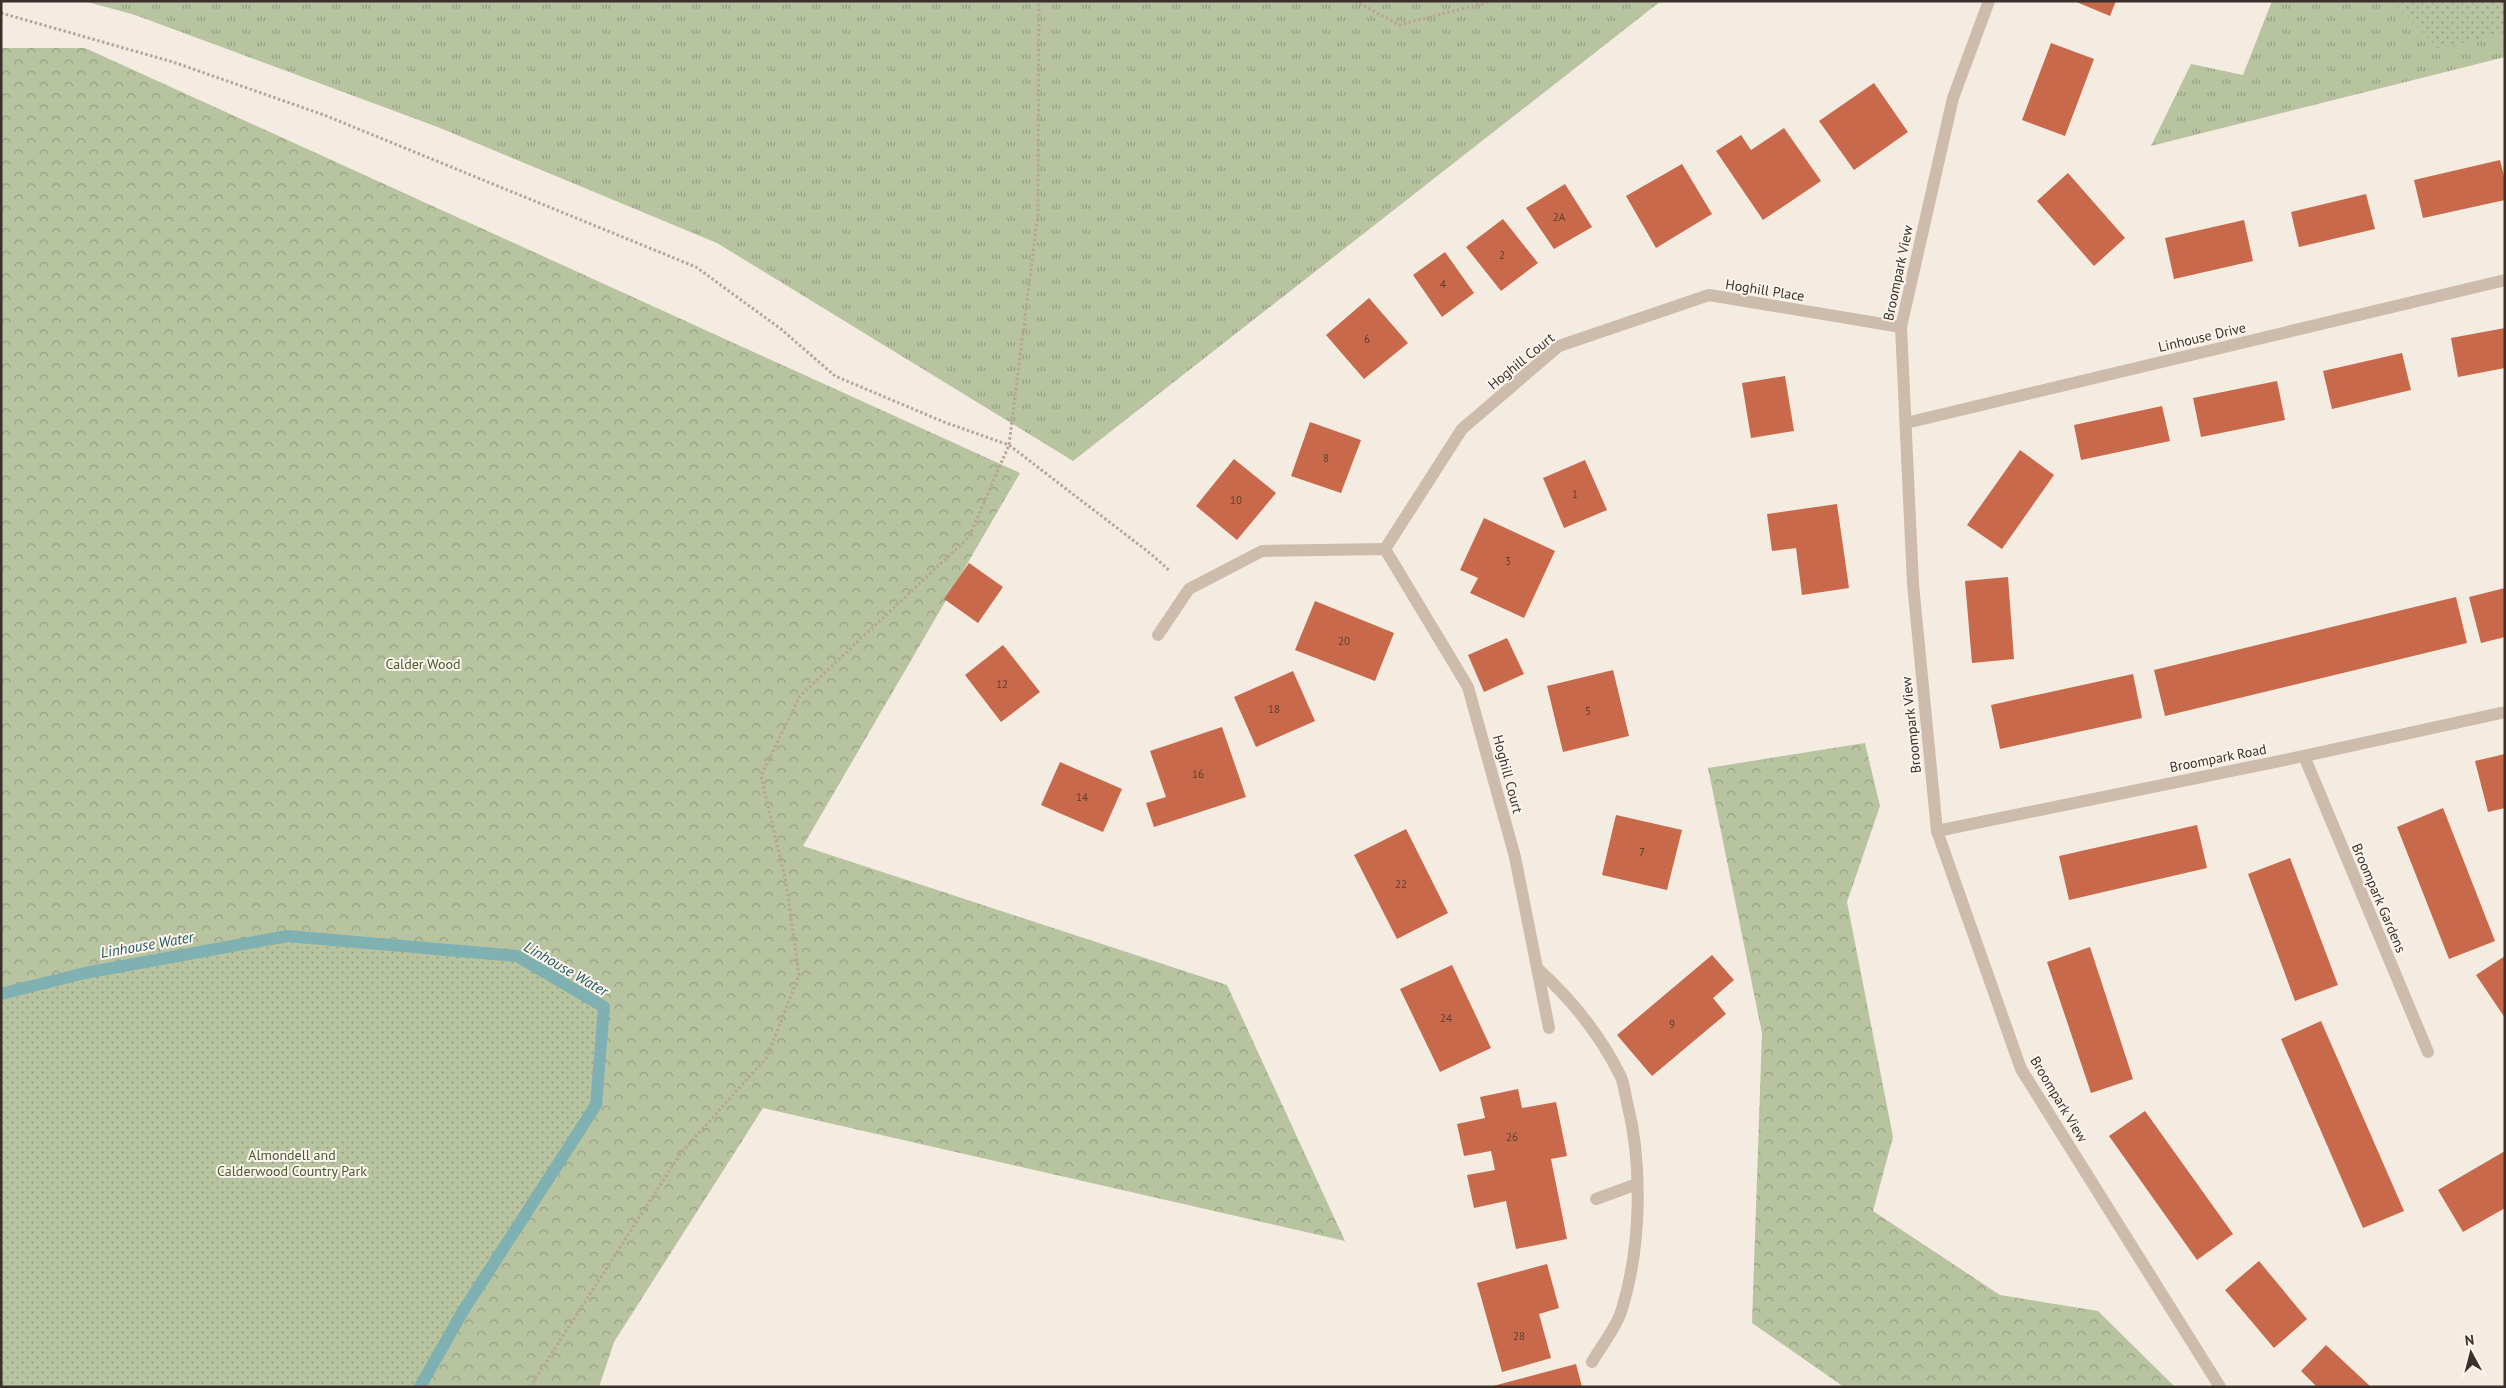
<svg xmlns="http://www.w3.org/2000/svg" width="2506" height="1388" viewBox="0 0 2506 1388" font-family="'PT Sans',sans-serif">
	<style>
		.grass { fill: url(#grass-tufts) }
		.forest { fill: url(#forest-crowns) }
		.park { fill: url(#park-dots) }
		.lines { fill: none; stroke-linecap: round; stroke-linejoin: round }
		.stream { stroke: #7fb0b2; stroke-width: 12 }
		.building { fill: #c8694b }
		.path { stroke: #b9a596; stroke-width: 3; stroke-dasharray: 2.5 2.5; stroke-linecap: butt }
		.lane { stroke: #cdbbac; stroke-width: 12 }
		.street { stroke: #cdbbac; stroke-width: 12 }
		.labels { text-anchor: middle; stroke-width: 4; stroke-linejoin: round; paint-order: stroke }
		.number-label { font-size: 11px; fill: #5e3e33 }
		.street-label { font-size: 14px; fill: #3b302b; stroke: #fbf5ee }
		.park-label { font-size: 14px; fill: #4a5a2e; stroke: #fbf5ee }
		.water-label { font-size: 15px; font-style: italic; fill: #1f5a5e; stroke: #fbf5ee }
	</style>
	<defs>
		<pattern id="grass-tufts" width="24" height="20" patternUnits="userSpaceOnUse" patternTransform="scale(1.25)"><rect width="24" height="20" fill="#b8c4a0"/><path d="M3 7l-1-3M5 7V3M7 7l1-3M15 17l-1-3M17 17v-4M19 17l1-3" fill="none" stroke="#97a083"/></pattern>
		<pattern id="forest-crowns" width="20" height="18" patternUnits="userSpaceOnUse" patternTransform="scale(1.25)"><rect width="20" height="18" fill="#b8c4a0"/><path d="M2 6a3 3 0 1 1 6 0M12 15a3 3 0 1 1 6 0" fill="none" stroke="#97a083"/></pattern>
		<pattern id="park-dots" width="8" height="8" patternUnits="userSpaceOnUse" patternTransform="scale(1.25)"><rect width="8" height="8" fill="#b8c4a0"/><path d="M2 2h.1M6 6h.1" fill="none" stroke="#97a083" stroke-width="1.8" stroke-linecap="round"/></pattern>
	</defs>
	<rect width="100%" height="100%" fill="#f4ebe1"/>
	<!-- grass -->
	<g class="grass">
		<path d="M84 1H1661L1073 461 717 243 435 126 135 15Z"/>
		<path d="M2272 1H2505V57L2151 146 2191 64 2243 75Z"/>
	</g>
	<!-- forest -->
	<g class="forest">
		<path d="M1 48H85L1020 473 803 846 1227 985 1345 1241 763 1108 614 1342 599 1387H1Z"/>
		<path d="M1865 743 1880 806 1847 902 1893 1137 1873 1211 2000 1295 2098 1311 2175 1387H1844L1752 1323 1762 1033 1708 768Z"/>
	</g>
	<!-- park -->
	<g class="park">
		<path d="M2392 1H2505V32L2439 49Z"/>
		<path d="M287 936 517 956 604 1007 596 1105 463 1311 420 1387H1V994L85 973Z"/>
	</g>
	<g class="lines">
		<!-- stream -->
		<path class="stream" d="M1 994 85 973 287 936 517 956 604 1007 596 1105 463 1311 420 1387"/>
	</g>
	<!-- building -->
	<g class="building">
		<path d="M2074 1H2116L2110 16Z"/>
		<path d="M2051 43 2094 59 2065 136 2022 120Z"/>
		<path d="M1874 83 1908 132 1854 170 1819 121Z"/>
		<path d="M1784 128 1821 181 1763 220 1716 151 1741 135 1751 150Z"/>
		<path d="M2500 160 2505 180V200L2423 218 2414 180Z"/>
		<path d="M1682 164 1712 214 1656 248 1626 196Z"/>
		<path d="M2068 173 2125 238 2094 266 2037 201Z"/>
		<path d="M1565 184 1592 227 1554 249 1526 208Z"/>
		<path d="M2366 194 2375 229 2299 247 2291 212Z"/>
		<path d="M1503 219 1538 263 1501 291 1466 247Z"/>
		<path d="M2244 220 2253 261 2174 279 2165 238Z"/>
		<path d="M1445 252 1474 293 1442 317 1413 275Z"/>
		<path d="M1369 298 1408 343 1364 379 1326 335Z"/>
		<path d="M2505 328V368L2458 377 2451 338Z"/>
		<path d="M2402 353 2411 390 2332 409 2323 371Z"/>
		<path d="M1785 376 1794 431 1751 438 1742 383Z"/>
		<path d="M2277 381 2285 420 2201 437 2193 398Z"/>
		<path d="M2162 406 2170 441 2081 460 2074 425Z"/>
		<path d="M1310 422 1361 440 1341 493 1291 476Z"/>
		<path d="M2020 450 2054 475 2002 549 1967 525Z"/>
		<path d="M1234 459 1276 493 1237 540 1196 506Z"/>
		<path d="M1585 460 1607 510 1564 528 1543 478Z"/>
		<path d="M1837 504 1849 588 1802 595 1796 548 1772 551 1767 514Z"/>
		<path d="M1484 518 1555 551 1524 618 1470 593 1478 578 1460 570Z"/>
		<path d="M969 563 1003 587 978 623 944 599Z"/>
		<path d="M2008 577 2014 659 1972 663 1965 581Z"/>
		<path d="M2505 588V637L2481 643 2469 597Z"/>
		<path d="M2456 597 2467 643 2165 716 2154 670Z"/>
		<path d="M1315 601 1394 633 1375 681 1295 650Z"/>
		<path d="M1507 638 1524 674 1484 692 1468 655Z"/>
		<path d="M1003 645 1040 692 1001 722 965 675Z"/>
		<path d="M1613 670 1629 736 1563 752 1547 686Z"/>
		<path d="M1293 671 1315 721 1256 747 1234 697Z"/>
		<path d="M2133 674 2142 718 2000 749 1991 705Z"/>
		<path d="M1222 727 1246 797 1154 827 1146 803 1166 797 1150 751Z"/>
		<path d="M2505 754V808L2488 812 2475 761Z"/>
		<path d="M1060 762 1122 789 1103 832 1041 805Z"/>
		<path d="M2443 808 2495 941 2449 959 2397 827Z"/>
		<path d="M1616 815 1682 830 1667 890 1602 875Z"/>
		<path d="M2197 825 2207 868 2069 900 2059 856Z"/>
		<path d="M1406 829 1448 913 1397 939 1354 855Z"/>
		<path d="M2290 858 2338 985 2295 1001 2248 874Z"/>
		<path d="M2090 947 2133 1079 2091 1093 2047 962Z"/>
		<path d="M1712 955 1734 980 1713 998 1726 1014 1652 1076 1617 1035Z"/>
		<path d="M2505 956V1018L2476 975Z"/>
		<path d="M1452 965 1491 1048 1440 1072 1400 989Z"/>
		<path d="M2321 1021 2404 1211 2363 1228 2281 1039Z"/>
		<path d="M1518 1089 1522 1108 1556 1102 1567 1156 1551 1159 1567 1239 1516 1249 1506 1201 1474 1208 1467 1175 1495 1170 1491 1151 1464 1156 1457 1124 1485 1118 1480 1097Z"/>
		<path d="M2145 1111 2233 1234 2197 1260 2109 1136Z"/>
		<path d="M2505 1151V1208L2463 1232 2438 1190Z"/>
		<path d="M2259 1261 2307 1319 2274 1348 2225 1290Z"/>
		<path d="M1547 1264 1559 1308 1539 1314 1551 1358 1502 1372 1477 1283Z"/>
		<path d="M2326 1345 2371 1387H2317L2301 1371Z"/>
		<path d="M1576 1364 1582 1387H1493V1386Z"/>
	</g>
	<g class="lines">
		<!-- path -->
		<g class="path">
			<path d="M1355 1 1399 25 1492 1"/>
			<path d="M1 13 173 62 324 115 696 267 781 329 835 376 944 422 1009 445 1151 554 1170 571"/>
			<path d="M530 1387 681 1153 767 1057 799 975 786 882 761 776 800 696 969 537 1009 445 1038 213 1039 1"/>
		</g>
		<!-- lane -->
		<g class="lane">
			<path d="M1538 969C1571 999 1601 1036 1621 1077 1624 1084 1625 1094 1627 1102 1643 1165 1641 1247 1622 1309 1617 1327 1601 1346 1592 1362"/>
			<path d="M1596 1199 1637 1184"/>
		</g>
		<!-- street -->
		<g class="street">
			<path d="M1989 1 1953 98 1901 327 1913 584 1937 831 2021 1069 2220 1387"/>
			<path d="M1906 423 2505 280"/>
			<path d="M1385 549 1462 429 1559 346 1709 295 1901 327"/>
			<path d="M1158 635 1189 589 1262 551 1385 549 1468 687 1515 857 1549 1028"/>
			<path d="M2304 756 2428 1052"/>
			<path d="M1937 831 2304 756 2505 712"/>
		</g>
	</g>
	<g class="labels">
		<!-- number labels -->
		<g class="number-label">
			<text x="1559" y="221">2A</text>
			<text x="1502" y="259">2</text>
			<text x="1443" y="288">4</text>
			<text x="1367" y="343">6</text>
			<text x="1326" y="462">8</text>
			<text x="1575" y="498">1</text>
			<text x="1236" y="504">10</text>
			<text x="1508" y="565">3</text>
			<text x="1344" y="645">20</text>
			<text x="1002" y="688">12</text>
			<text x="1274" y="713">18</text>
			<text x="1588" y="715">5</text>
			<text x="1198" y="778">16</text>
			<text x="1082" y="801">14</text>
			<text x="1642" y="856">7</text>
			<text x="1401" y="888">22</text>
			<text x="1446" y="1022">24</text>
			<text x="1672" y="1028">9</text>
			<text x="1512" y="1141">26</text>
			<text x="1519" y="1340">28</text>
		</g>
		<!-- street labels -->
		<g class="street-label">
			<text transform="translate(1898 273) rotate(-78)" y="5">Broompark View</text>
			<text transform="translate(1765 290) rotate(9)" y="5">Hoghill Place</text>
			<text transform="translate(2202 337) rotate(-13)" y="5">Linhouse Drive</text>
			<text transform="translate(1521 361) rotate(-39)" y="5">Hoghill Court</text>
			<text transform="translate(1911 725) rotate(-96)" y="5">Broompark View</text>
			<text transform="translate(2218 758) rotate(-11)" y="5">Broompark Road</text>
			<text transform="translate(1508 774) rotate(75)" y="5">Hoghill Court</text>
			<text transform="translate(2379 898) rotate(67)" y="5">Broompark Gardens</text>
			<text transform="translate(2059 1099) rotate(59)" y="5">Broompark View</text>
		</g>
		<!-- park labels -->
		<g class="park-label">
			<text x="423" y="669">Calder Wood</text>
			<text x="292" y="1160">Almondell and<tspan x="292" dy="16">Calderwood Country Park</tspan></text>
		</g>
		<!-- water labels -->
		<g class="water-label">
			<text transform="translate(147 945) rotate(-10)" y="5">Linhouse Water</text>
			<text transform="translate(566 969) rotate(30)" y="5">Linhouse Water</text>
		</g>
	</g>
	<!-- border -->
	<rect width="2506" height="1388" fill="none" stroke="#3b302b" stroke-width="5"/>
	<!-- north arrow -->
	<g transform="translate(2471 1353) rotate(353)" stroke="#fbf5ee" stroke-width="4" paint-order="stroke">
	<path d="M0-4L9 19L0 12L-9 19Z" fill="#3b302b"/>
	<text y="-8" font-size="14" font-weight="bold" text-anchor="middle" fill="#3b302b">N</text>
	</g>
</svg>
